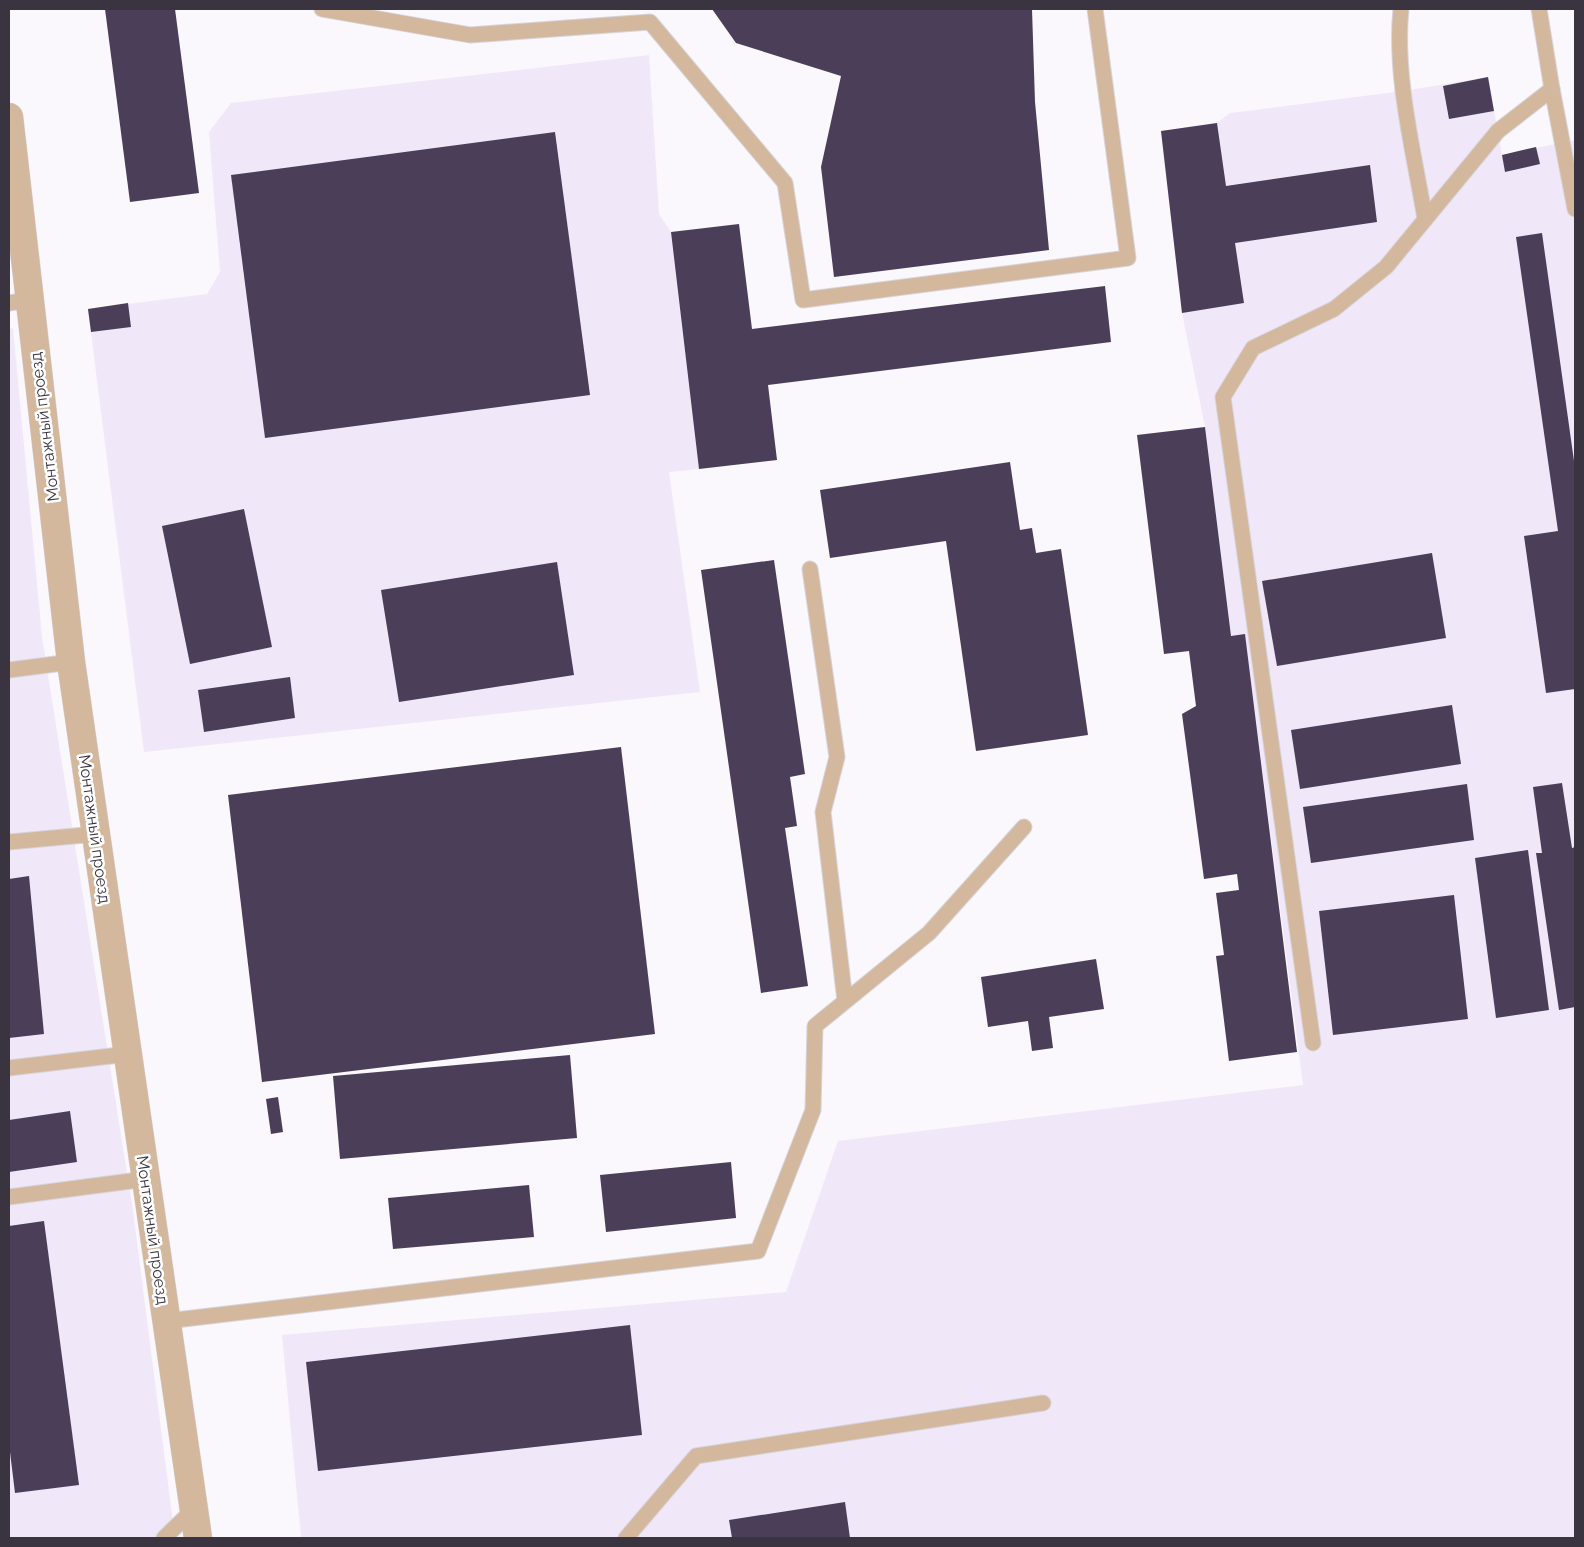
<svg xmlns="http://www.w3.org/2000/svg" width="1584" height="1547" viewBox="0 0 1584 1547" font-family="Raleway,sans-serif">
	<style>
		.built { fill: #f0e8f9 }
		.building { fill: #4b3e59 }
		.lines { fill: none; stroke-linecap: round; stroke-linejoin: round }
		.service-casing { stroke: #d7d4db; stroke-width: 17 }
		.minor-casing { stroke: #d7d4db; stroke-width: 29 }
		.service { stroke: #d3b89d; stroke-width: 15 }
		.minor { stroke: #d3b89d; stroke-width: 28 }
		.labels { text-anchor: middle; stroke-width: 5; stroke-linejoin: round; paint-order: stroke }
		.street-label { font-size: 16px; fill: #3a3441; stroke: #fff }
	</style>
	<rect width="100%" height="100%" fill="#faf7fd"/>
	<!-- built -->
	<g class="built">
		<path d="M649 55 659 214 671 232 699 469 669 472 700 692 144 752 88 309 207 294 220 272 209 132 231 103Z"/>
		<path d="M1488 77 1502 155 1575 140V1538H301L282 1335 786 1292 838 1141 1303 1085 1245 635 1231 636 1205 427 1182 313 1161 131 1217 123 1230 113 1403 91Z"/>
		<path d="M13 328 42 637 133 1211 175 1538H9V329Z"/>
	</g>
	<!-- building -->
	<g class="building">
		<path d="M105 9H175L199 193 130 202Z"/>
		<path d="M712 9H1032L1035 102 1049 250 834 277 821 167 841 76 736 43Z"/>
		<path d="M1488 77 1494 111 1449 119 1443 86Z"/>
		<path d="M1217 123 1226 186 1370 165 1377 222 1235 243 1244 303 1182 313 1161 131Z"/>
		<path d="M555 132 590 395 265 438 231 175Z"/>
		<path d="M1536 147 1540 164 1505 172 1502 155Z"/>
		<path d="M739 224 752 329 1105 286 1111 342 768 385 777 460 699 469 671 232Z"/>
		<path d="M1542 233 1575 468V689L1546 693 1524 536 1558 531 1516 237Z"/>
		<path d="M128 303 131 327 91 332 88 309Z"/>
		<path d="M1205 427 1231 636 1245 634 1297 1052 1229 1061 1216 956 1224 955 1216 893 1239 890 1237 874 1204 879 1182 714 1196 706 1189 651 1164 654 1137 435Z"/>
		<path d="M1010 462 1020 530 1032 528 1036 553 1061 549 1088 735 976 751 946 541 830 558 820 490Z"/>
		<path d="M244 509 272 647 190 664 162 526Z"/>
		<path d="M1432 553 1446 638 1277 666 1262 581Z"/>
		<path d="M774 560 805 774 790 777 797 826 785 828 808 986 761 993 701 570Z"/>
		<path d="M557 562 574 675 399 702 381 590Z"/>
		<path d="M290 677 295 718 204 732 198 690Z"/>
		<path d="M1452 705 1461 764 1300 789 1291 730Z"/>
		<path d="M621 747 655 1034 262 1082 228 795Z"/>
		<path d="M1562 783 1572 848 1575 847V1007L1559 1010 1536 853H1542L1533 787Z"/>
		<path d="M1467 784 1474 840 1311 863 1303 807Z"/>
		<path d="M1528 850 1549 1010 1496 1018 1475 858Z"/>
		<path d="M29 876 44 1034 9 1038V879Z"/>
		<path d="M1454 895 1468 1019 1333 1035 1319 911Z"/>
		<path d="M1096 959 1104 1009 1049 1017 1053 1048 1032 1051 1028 1021 988 1027 981 977Z"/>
		<path d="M570 1055 577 1138 340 1159 333 1076Z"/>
		<path d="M278 1097 283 1132 271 1134 266 1099Z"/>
		<path d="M70 1111 77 1162 9 1172V1120Z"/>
		<path d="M731 1162 736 1218 606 1232 600 1175Z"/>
		<path d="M529 1185 534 1237 393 1249 388 1198Z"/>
		<path d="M44 1221 79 1485 15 1493 9 1444V1226Z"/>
		<path d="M630 1325 642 1435 318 1471 306 1362Z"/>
		<path d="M845 1502 850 1538H732L729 1520Z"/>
	</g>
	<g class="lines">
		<!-- service casing -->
		<g class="service-casing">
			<g id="service">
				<path d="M322 9 470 35 650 22 785 183 803 300 1128 258 1095 9"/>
				<path d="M1401 9C1394 76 1414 153 1425 219"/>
				<path d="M1539 9 1552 89 1575 209"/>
				<path d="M9 303 29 300"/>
				<path d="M810 569 837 757 823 812 845 1001"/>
				<path d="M9 670 71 662"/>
				<path d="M9 842 96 834"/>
				<path d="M1313 1043 1223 397 1253 348 1334 309 1386 267 1498 131 1552 89"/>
				<path d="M9 1068 128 1054"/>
				<path d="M9 1197 146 1179"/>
				<path d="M167 1321 758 1251 813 1110 815 1026 929 933 1024 827"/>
				<path d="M164 1538 194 1509"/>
				<path d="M626 1538 696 1456 1043 1403"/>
			</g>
		</g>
		<!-- minor casing -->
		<g class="minor-casing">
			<path id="minor" d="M9 117 71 662 198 1538"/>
		</g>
		<!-- service -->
		<use href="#service" class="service"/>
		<!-- minor -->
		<use href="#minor" class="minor"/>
	</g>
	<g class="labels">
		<!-- street labels -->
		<g class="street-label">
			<text transform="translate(44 427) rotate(-97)" y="6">Монтажный проезд</text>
			<text transform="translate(95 829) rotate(82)" y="6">Монтажный проезд</text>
			<text transform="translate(153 1230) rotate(82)" y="6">Монтажный проезд</text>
		</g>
	</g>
	<!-- border -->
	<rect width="1584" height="1547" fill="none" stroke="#3a3441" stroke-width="20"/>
</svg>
